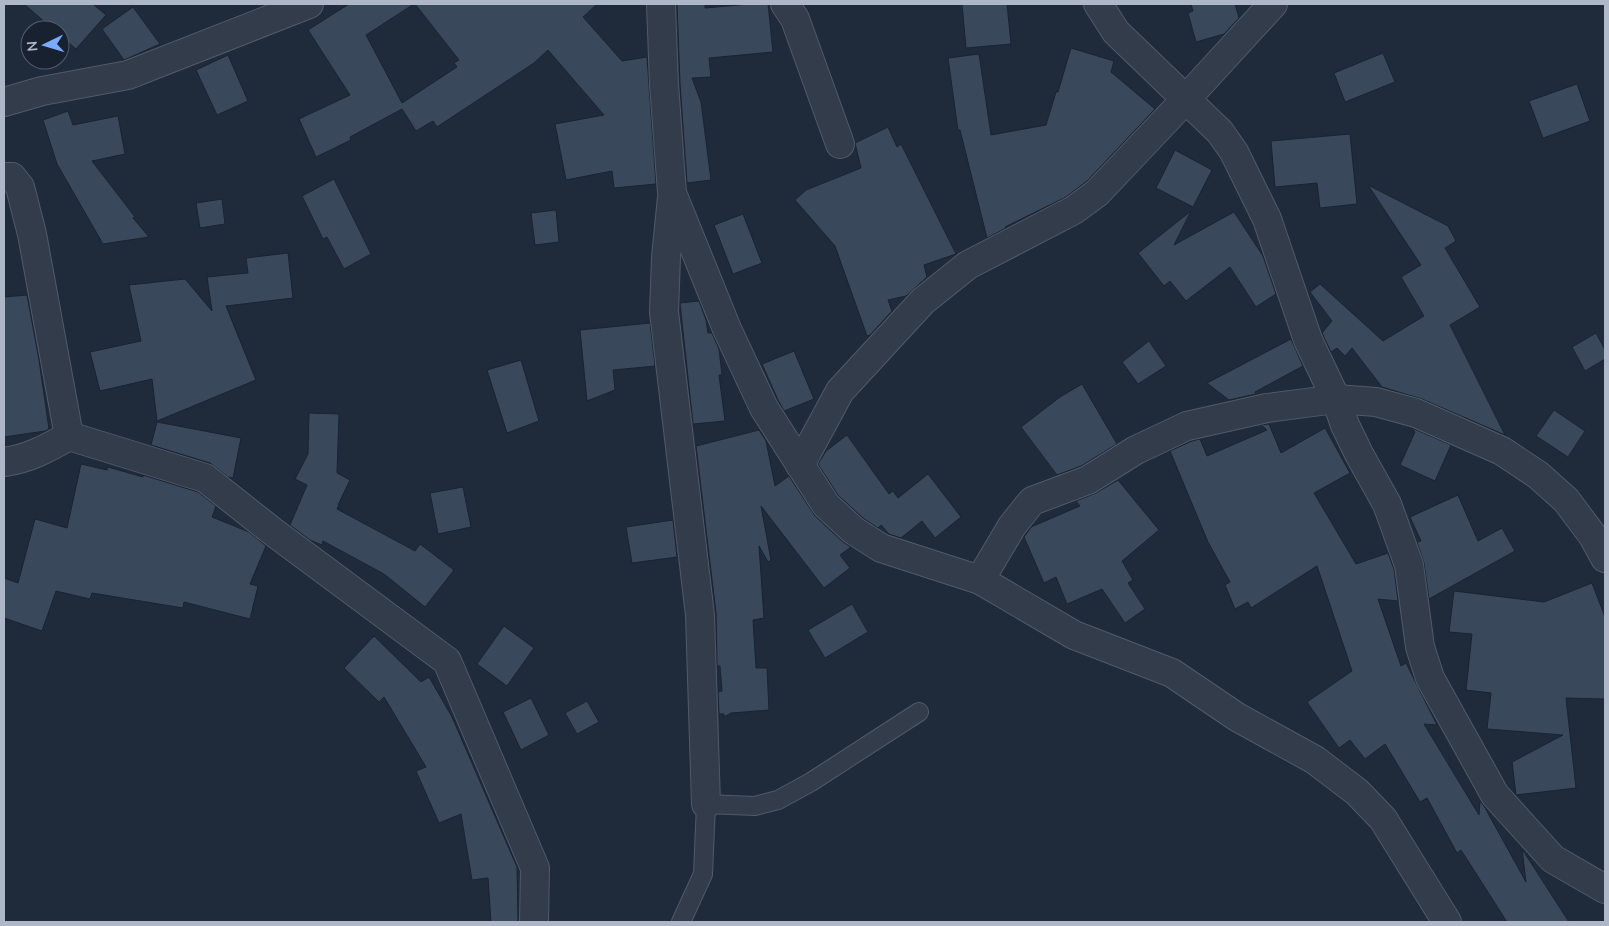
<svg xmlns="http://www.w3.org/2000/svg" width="1609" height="926" viewBox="0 0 1609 926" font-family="'Nunito Sans',sans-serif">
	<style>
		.building { fill: #3a485b; stroke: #1a2332 }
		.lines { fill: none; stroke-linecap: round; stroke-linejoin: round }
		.service-casing { stroke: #505a69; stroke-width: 20 }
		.minor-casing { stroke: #505a69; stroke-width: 30 }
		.service { stroke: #333c4b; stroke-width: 18 }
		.minor { stroke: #333c4b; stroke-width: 28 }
	</style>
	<rect width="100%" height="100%" fill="#1f2a3b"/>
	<!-- building -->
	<g class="building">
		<path d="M24 4H93L106 15 76 49 60 35V30H54Z"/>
		<path d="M349 4H414L366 35 402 103 457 67 454 63 459 60 415 4H597L583 17 622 61 647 57 656 184 614 188 612 171 566 180 555 124 604 115 548 50 534 63 437 127 433 121 416 131 402 109 350 137 351 140 316 157 299 119 350 95 308 30Z"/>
		<path d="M677 4H705V8L750 4H768L773 52 709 58 711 77 692 78 701 102 711 180 687 183 680 83Z"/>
		<path d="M962 4H1007L1011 44 966 48Z"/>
		<path d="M1191 4H1235L1239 18 1224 34 1196 42 1188 13 1193 11Z"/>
		<path d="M133 7 160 44 124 60 102 29Z"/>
		<path d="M1071 48 1114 61 1111 72 1155 109 1087 181 1066 197 1005 227 1006 228 987 238 960 130H958L948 58 979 54 991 135 1046 125 1056 92H1058Z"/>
		<path d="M1383 53 1395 82 1345 102 1334 73Z"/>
		<path d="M228 55 248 101 217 115 196 70Z"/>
		<path d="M1577 84 1590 121 1543 138 1529 101Z"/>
		<path d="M68 111 73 125 118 116 125 154 92 161 135 217 133 218 149 237 103 244 57 164 43 120Z"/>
		<path d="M888 127 897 147 901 144 956 254 924 265 927 277 906 296 888 300 892 311 870 335 867 336 835 246 795 200 806 190 861 168 855 143Z"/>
		<path d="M1350 134 1357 204 1320 208 1317 183 1275 187 1271 141Z"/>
		<path d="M1175 150 1212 170 1193 207 1156 188Z"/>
		<path d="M334 179 371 254 344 269 327 237 323 239 302 196Z"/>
		<path d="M1368 185 1448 226 1456 241 1445 248 1480 307 1450 325 1505 435 1422 399 1382 387 1352 348 1345 356 1337 348 1331 352 1322 333 1332 321 1310 292 1320 284 1383 341 1424 316 1401 277 1421 265Z"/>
		<path d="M222 199 225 224 200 228 196 203Z"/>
		<path d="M556 210 559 242 535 245 531 213Z"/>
		<path d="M1191 211 1174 245 1234 212 1263 256 1276 294 1256 307 1230 267 1186 301 1170 281 1164 286 1138 253Z"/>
		<path d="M743 214 762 263 733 274 714 225Z"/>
		<path d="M288 253 293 298 226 306 256 380 157 421 152 379 100 391 90 352 141 341 129 285 185 279 212 311 207 277 248 273 246 258Z"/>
		<path d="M27 295 39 360 49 429 45 431 4 437V297Z"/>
		<path d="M699 301 706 320 708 333H712L719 349 722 375H719L725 421 693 424 680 303Z"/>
		<path d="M650 323 655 366 613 370 615 390 587 401 580 330Z"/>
		<path d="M1596 333 1605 350V359L1585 371 1572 347Z"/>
		<path d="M1291 339 1303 366 1255 392 1256 394 1229 400 1207 383Z"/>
		<path d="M1149 341 1166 366 1138 384 1122 362Z"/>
		<path d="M794 351 814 399 784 411 778 400 762 364Z"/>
		<path d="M521 360 539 421 507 433 487 370Z"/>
		<path d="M1082 384 1117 444 1081 466 1057 475 1021 427 1060 397Z"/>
		<path d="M1554 410 1585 431 1568 457 1536 436Z"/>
		<path d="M309 413 339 414 337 473 350 480 338 505H339L337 509 415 551 420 544 454 570 425 607 384 574 323 541 322 545 310 540 290 525 307 485 295 479 308 454Z"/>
		<path d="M157 422 241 438 233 478 228 477 210 463 151 445Z"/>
		<path d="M1269 424 1281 453 1325 428 1350 473 1314 493 1356 564 1388 553 1394 569 1398 601 1378 599 1401 666 1406 663 1437 725 1424 724 1479 815 1480 801 1484 806 1526 882 1522 849 1569 922H1507L1461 850 1457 853 1427 798 1420 802 1385 744 1365 759 1350 740 1339 748 1307 702 1352 671 1317 566 1251 608 1248 602 1235 609 1225 585 1230 582 1208 542 1170 451 1192 441 1200 439 1207 456 1267 430 1261 425Z"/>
		<path d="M1412 428 1451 445 1435 481 1400 465 1415 432Z"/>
		<path d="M759 430 766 441 775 486 789 476 815 516 843 542 851 547 840 555 850 568 824 588 761 506 771 560 768 562 759 546 764 618 753 620 756 668H767L769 710 731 713 724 717V714H719L718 692 722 691 720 666H717L716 613 696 446Z"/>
		<path d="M847 435 889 494 893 491 898 498 928 474 961 517 935 538 922 521 901 538 889 534 881 525 878 528 863 518 838 495 818 464 826 451Z"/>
		<path d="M81 464 107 470 108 467 143 477V475L198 492 216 506 212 517 249 532 266 546 250 584 258 586 250 619 184 602 183 608 92 593 90 599 56 591 42 631 4 618V578L18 583 35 519 67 528Z"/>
		<path d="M1118 480 1159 530 1122 561 1133 580 1128 583 1145 609 1125 623 1102 589 1067 604 1056 577 1044 583 1024 537 1031 527 1080 506 1076 501 1096 493Z"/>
		<path d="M463 487 471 527 438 534 430 493Z"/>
		<path d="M1458 495 1478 541 1502 528 1515 551 1429 599 1424 563 1417 542 1421 541 1410 517Z"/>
		<path d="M673 520 677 557 632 563 626 527Z"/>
		<path d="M1592 583 1605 617V699L1566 698 1576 788 1516 795 1512 762 1563 735 1487 729 1491 693 1466 690 1472 634 1449 632 1454 591 1544 602Z"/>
		<path d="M852 604 868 632 825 658 808 630Z"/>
		<path d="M504 626 534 648 507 686 477 664Z"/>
		<path d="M374 636 421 682 429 677 452 717 517 867 518 922H491L488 878 472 880 461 814 439 823 416 771 426 767 384 697 379 702 344 668Z"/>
		<path d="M531 698 549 735 521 750 503 712Z"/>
		<path d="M587 701 599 722 577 734 565 713Z"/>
	</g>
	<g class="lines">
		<!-- service casing -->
		<g class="service-casing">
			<path id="service" d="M681 922 703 874 706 804 755 806 778 800 811 782 919 712"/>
		</g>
		<!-- minor casing -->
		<g class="minor-casing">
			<g id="minor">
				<path d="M661 4 664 84 672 193 727 329 764 408 826 505 853 530 881 548 980 580 1074 635 1172 673 1237 717 1315 760 1357 792 1383 819 1447 922"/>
				<path d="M785 4 795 19 840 144"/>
				<path d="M1098 4 1116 32 1220 132 1234 152 1267 219 1308 340 1336 399 1345 425 1359 454 1387 504 1409 565 1420 647 1430 678 1495 795 1553 859 1605 889"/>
				<path d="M4 102 42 91 128 75 309 4"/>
				<path d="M4 177H12L20 187 32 234 69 436C48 448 28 459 4 462"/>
				<path d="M672 197 666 257 664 312 700 615 706 804"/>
				<path d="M69 436 205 478 272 531 447 661 535 868 534 922"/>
				<path d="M800 465 840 391 923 301 968 265 1074 210 1097 193 1186 99 1273 4"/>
				<path d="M980 580 1012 526 1032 501 1088 480 1136 450 1187 426 1267 408 1336 399 1376 402 1416 413 1502 451 1538 475 1566 500 1593 536 1605 558"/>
			</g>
		</g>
		<!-- service -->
		<use href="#service" class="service"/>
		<!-- minor -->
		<use href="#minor" class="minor"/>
	</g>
	<!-- border -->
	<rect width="1609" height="926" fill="none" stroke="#adb7c8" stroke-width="10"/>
	<!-- north arrow -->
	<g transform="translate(45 45) rotate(265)"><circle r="24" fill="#182130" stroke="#545d6d"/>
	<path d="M0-4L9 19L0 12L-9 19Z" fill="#7babff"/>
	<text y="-8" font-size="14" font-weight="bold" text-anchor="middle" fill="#adb7c8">N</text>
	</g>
</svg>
